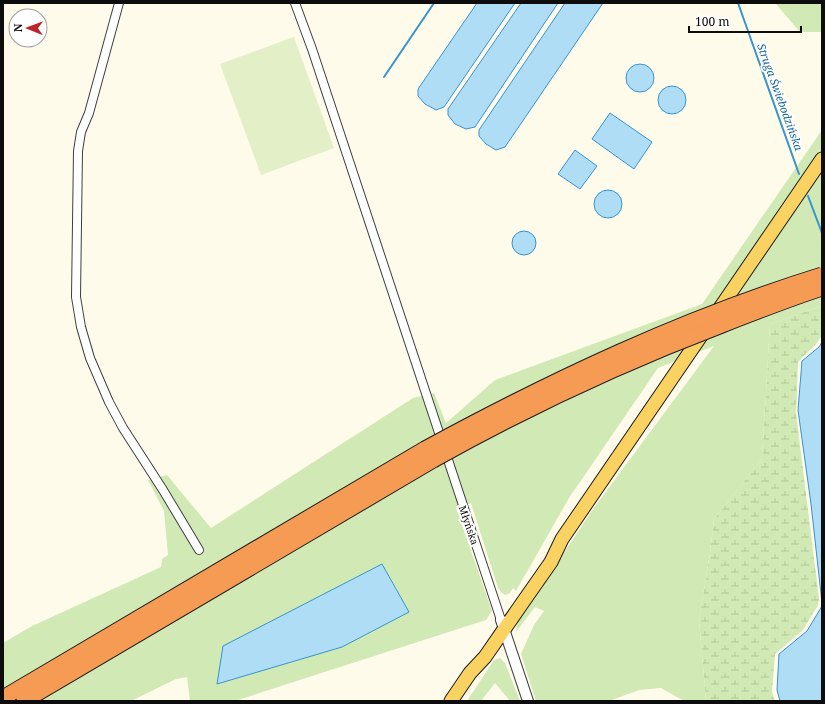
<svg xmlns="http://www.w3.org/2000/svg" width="825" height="704" viewBox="0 0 825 704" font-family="'Noto Serif',serif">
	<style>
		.grass { fill: #d1e9b5 }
		.wetland { fill: url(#wetland-marsh) }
		.pitch { fill: #e3f0c7 }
		.water { fill: #b0ddf6; stroke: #3694ce }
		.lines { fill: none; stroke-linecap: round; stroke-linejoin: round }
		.stream { stroke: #3694ce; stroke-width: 2 }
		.minor-casing { stroke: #3f3f3f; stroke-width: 10 }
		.tertiary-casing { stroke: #3f3f3f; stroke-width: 12 }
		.primary-casing { stroke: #1d1d1d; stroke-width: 15 }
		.motorway-casing { stroke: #1d1d1d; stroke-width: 17 }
		.minor { stroke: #fff; stroke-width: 8 }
		.tertiary { stroke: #fff; stroke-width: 10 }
		.primary { stroke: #f9d261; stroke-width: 13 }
		.motorway { stroke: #f59b53; stroke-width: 15 }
		.motorway-bridge-casing { stroke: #1d1d1d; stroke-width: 17; stroke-linecap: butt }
		.motorway-bridge { stroke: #f59b53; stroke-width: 15 }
		.labels { text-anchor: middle; stroke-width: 4; stroke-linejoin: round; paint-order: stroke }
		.street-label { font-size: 10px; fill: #0c0c0c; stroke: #fff }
		.water-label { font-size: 11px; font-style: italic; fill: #15649e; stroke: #fff }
	</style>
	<defs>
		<pattern id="wetland-marsh" width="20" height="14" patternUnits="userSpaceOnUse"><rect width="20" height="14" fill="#d1e9b5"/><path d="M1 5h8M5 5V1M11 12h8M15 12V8" fill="none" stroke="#b2c79a"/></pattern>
	</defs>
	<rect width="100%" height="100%" fill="#fffbeb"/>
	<!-- grass -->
	<g class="grass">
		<path d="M775 3H822V32H800Z"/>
		<path d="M822 130V306L770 324 762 459 714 519 710 553 699 620 706 701H684L661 688 639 690 609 701H536L521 654 534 625 544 611 535 607 516 632 517 622 596 505 714 346 658 368 569 498 516 591 513 588 510 593 505 595 502 593 498 588 471 503 456 508 492 611 486 620 235 701H190L187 677 176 679 131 701H3V643L32 626 161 567 162 559 168 555 164 511 148 480 167 475 211 528 413 398 434 393 446 423 495 380 702 304Z"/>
		<path d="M500 658 505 663 520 701H510L495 683 481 701H467L494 660Z"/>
	</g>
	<!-- wetland -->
	<path class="wetland" d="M822 306V336L816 344 798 362 796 413 819 599 818 605 803 630 775 654 772 692 775 701H706L699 620 710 553 714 519 762 459 770 324Z"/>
	<!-- pitch -->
	<path class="pitch" d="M294 37 334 148 261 175 220 64Z"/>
	<!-- water -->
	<g class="water">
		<path d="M477 3H515L444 107 436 110 425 104 418 96V89Z"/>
		<path d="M521 3H558L475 127 466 129 455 124 448 115V109Z"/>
		<path d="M565 3H603L505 147 496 150 486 144 479 136V130Z"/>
		<circle cx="640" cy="78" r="14"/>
		<circle cx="672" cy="100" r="14"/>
		<path d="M610 113 652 142 634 169 592 139Z"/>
		<path d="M575 150 597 166 580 189 558 174Z"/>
		<circle cx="608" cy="204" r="14"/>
		<circle cx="524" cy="243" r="12"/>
		<path d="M822 342V603L811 504 798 410 802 361 819 347Z"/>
		<path d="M382 564 409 612 342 647 217 684 223 646Z"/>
		<path d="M822 606V701H780L777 690 779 654 807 631Z"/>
	</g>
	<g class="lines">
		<!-- stream -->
		<g class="stream">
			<path d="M738 3 799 174"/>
			<path d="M384 77 434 3"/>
			<path d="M808 196 822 233"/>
		</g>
		<!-- minor casing -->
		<g class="minor-casing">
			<g id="minor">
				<path d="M119 3 89 113 81 132 78 151 76 297 81 327 90 358 109 402 123 428 163 490 199 550"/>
				<path d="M295 3 312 49 501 620"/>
			</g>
		</g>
		<!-- tertiary casing -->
		<g class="tertiary-casing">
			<path id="tertiary" d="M501 620 528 701"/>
		</g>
		<!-- primary casing -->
		<g class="primary-casing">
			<path id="primary" d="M451 701 470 673 485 657 523 602 551 562 562 539 822 159"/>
		</g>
		<!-- motorway casing -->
		<g class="motorway-casing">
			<g id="motorway">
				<path d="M3 698 425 449"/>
				<path d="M24 701 433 460"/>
			</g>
		</g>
		<!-- minor -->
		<use href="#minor" class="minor"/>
		<!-- tertiary -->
		<use href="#tertiary" class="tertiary"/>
		<!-- primary -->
		<use href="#primary" class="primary"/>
		<!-- motorway -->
		<use href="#motorway" class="motorway"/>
		<!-- motorway-bridge casing -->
		<g class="motorway-bridge-casing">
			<g id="motorway-bridge">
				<path d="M425 449C552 380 683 318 822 275"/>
				<path d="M433 460C526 408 622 363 722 325 755 312 788 299 822 288"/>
			</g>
		</g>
		<!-- motorway-bridge -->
		<use href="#motorway-bridge" class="motorway-bridge"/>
	</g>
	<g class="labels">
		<!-- street labels -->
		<g class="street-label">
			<text transform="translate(469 525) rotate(71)" y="4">Młyńska</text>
		</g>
		<!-- water labels -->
		<g class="water-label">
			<text transform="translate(780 97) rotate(70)" y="4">Struga Świebodzińska</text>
		</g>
	</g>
	<!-- border -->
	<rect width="825" height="704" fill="none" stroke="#0c0c0c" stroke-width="8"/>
	<!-- north arrow -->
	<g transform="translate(28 28) rotate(271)"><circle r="19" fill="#ffffff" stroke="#9e9e9e"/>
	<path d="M0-3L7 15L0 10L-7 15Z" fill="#bd242d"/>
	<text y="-6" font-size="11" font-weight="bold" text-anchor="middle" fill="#0c0c0c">N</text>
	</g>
	<!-- scale -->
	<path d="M689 26v6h112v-6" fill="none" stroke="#0c0c0c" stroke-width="2"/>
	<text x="695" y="26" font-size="12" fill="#0c0c0c" stroke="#ffffff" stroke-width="3" paint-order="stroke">100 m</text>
</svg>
